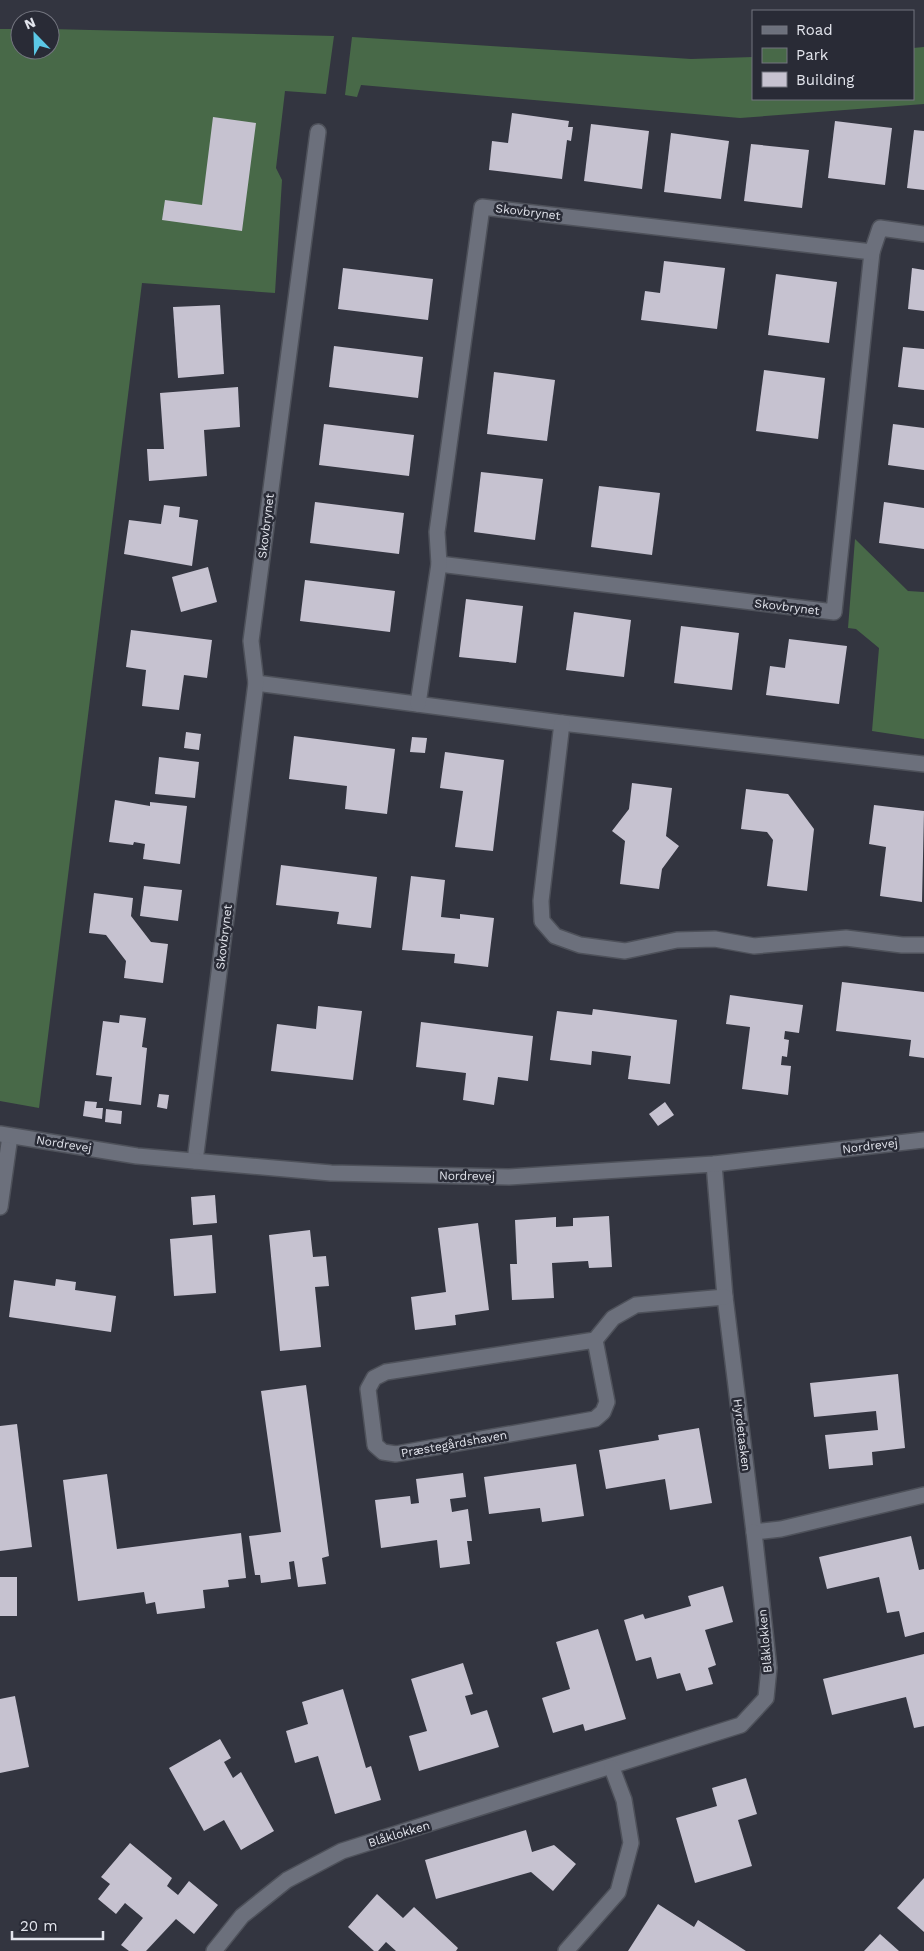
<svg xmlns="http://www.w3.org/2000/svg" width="924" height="1951" viewBox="0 0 924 1951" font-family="'Work Sans',sans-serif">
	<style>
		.green { fill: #486948 }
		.building { fill: #c6c2d0 }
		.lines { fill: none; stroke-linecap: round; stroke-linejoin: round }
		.street-casing { stroke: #4e515a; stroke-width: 18 }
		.secondary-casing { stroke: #4e515a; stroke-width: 18 }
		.street { stroke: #6c707c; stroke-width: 15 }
		.secondary { stroke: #6c707c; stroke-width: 15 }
		.labels { text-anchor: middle; stroke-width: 5; stroke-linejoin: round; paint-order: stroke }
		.street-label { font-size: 12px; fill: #e3e5ed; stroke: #292b36 }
	</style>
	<rect width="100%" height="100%" fill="#333540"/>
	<!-- green -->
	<g class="green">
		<path d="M0 29H20V50H50V29L334 36 326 94 285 91 276 168 282 180 275 293 142 283 39 1108 0 1101Z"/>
		<path d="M352 37 691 59 753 57V99H913V48L924 47V104L740 118 361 85 357 97 345 95Z"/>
		<path d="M855 539 908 591 924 592V739L872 731 879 648 856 629 848 628Z"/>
	</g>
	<!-- building -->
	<g class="building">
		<path d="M512 113 569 121 568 127H573L571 141 567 140 562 179 489 170 492 141 508 143Z"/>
		<path d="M213 117 256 123 242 231 162 220 165 200 202 205Z"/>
		<path d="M835 121 892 128 885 185 828 178Z"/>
		<path d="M591 124 649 131 642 189 584 181Z"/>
		<path d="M914 130 924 131V190L907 188Z"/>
		<path d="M671 133 729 141 721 199 664 192Z"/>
		<path d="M751 144 809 150 802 208 744 201Z"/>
		<path d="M664 261 725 268 717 329 641 320 645 291 660 293Z"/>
		<path d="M343 268 433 279 428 320 338 309Z"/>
		<path d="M912 268 924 270V311L908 309Z"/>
		<path d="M776 274 837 282 829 343 768 335Z"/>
		<path d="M220 305 224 374 178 378 173 307Z"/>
		<path d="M334 346 423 357 418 398 329 387Z"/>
		<path d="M903 347 924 349V390L898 387Z"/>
		<path d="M764 370 825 378 818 439 756 431Z"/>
		<path d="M494 372 555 380 547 441 487 434Z"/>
		<path d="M238 387 240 427 204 430 207 476 149 481 147 449H164L160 393Z"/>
		<path d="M324 424 414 435 409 476 319 465Z"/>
		<path d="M893 424 924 428V470L888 465Z"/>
		<path d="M481 472 543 479 535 540 474 532Z"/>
		<path d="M599 486 660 493 652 555 591 547Z"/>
		<path d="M315 502 404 513 399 554 310 543Z"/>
		<path d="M884 502 924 508V549L879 543Z"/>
		<path d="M164 505 180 507 179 517 198 520 192 566 124 554 129 520 161 524Z"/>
		<path d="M208 567 217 602 181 612 172 577Z"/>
		<path d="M305 580 395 591 390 632 300 621Z"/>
		<path d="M466 599 523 606 516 663 459 657Z"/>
		<path d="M574 612 631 620 624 677 566 670Z"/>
		<path d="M681 626 739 633 732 690 674 683Z"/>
		<path d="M131 630 212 640 207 678 184 675 179 710 142 706 146 670 126 667Z"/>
		<path d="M789 639 847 646 839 704 766 695 770 666 785 668Z"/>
		<path d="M186 732 201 734 199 750 184 748Z"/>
		<path d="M294 736 395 749 387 814 345 809 347 786 289 779Z"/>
		<path d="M412 737 427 738 425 753 410 752Z"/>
		<path d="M445 752 504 760 493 851 455 847 463 791 440 788Z"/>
		<path d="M159 757 199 762 195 798 155 794Z"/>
		<path d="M632 783 672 788 666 836 679 846 662 869 659 889 620 884 625 841 612 831 629 809Z"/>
		<path d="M746 789 788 794 814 829 807 891 767 886 773 840 767 832 741 829Z"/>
		<path d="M115 800 150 806V802L187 806 180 864 143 859 145 844 134 842 133 845 109 842Z"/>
		<path d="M874 805 924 811 922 902 880 896 886 847 869 844Z"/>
		<path d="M281 865 377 877 371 928 337 924 339 912 276 905Z"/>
		<path d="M411 876 445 880 441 917 460 919V914L494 918 488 967 454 963 455 954 402 950Z"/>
		<path d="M144 886 182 890 178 921 140 916Z"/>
		<path d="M94 893 133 898 131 916 151 942 168 944 163 983 124 978 126 961 106 935 89 933Z"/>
		<path d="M842 982 924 992V1058L909 1056 911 1040 836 1031Z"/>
		<path d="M730 995 803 1005 799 1033 785 1031 784 1039 789 1040 787 1057 782 1056 781 1065 791 1066 788 1095 742 1089 750 1027 726 1024Z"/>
		<path d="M318 1006 362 1011 353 1080 271 1071 277 1024 316 1029Z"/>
		<path d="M593 1009 677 1020 670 1084 628 1079 631 1056 592 1051 591 1065 550 1060 557 1011 592 1015Z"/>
		<path d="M120 1015 146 1018 142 1047 147 1048 141 1105 109 1101 112 1077 96 1075 103 1021 119 1023Z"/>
		<path d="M421 1022 533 1036 528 1081 498 1077 494 1105 463 1100 466 1073 416 1067Z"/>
		<path d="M159 1094 169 1095 167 1109 157 1107Z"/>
		<path d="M85 1101 97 1102 96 1108H103L102 1119 83 1116Z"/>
		<path d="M665 1102 674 1115 658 1126 649 1114Z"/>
		<path d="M106 1109 122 1111 121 1124 105 1122Z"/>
		<path d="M215 1195 217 1223 193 1225 191 1197Z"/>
		<path d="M609 1216 612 1267 589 1268 588 1261 552 1263 554 1298 512 1300 510 1264H517L515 1220 556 1217V1227L573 1226V1218Z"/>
		<path d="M478 1223 489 1310 455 1315 456 1325 415 1330 411 1297 446 1292 438 1228Z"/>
		<path d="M310 1230 313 1257 326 1256 329 1286 315 1287 321 1347 280 1351 269 1235Z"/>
		<path d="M212 1235 216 1293 174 1296 170 1239Z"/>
		<path d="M56 1279 76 1282 75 1290 116 1296 111 1332 9 1317 14 1280 55 1286Z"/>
		<path d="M898 1374 905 1448 872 1452 873 1465 829 1469 825 1435 878 1430 876 1411 814 1417 810 1383Z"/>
		<path d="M306 1385 329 1556 322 1558 326 1584 298 1587 294 1561 289 1562 291 1579 261 1583 260 1575H255L249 1536 281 1532 261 1391Z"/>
		<path d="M17 1424 32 1547 0 1551V1426Z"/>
		<path d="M699 1428 712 1503 670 1510 665 1479 606 1489 599 1450 659 1440 658 1435Z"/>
		<path d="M576 1464 584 1516 542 1522 540 1508 489 1514 484 1477Z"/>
		<path d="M463 1473 466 1497 450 1499 452 1512 468 1509 472 1541H467L470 1564 440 1568 437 1540 381 1548 375 1500 410 1496 411 1504 419 1503 416 1479Z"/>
		<path d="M107 1474 117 1549 241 1533 246 1578 228 1580 229 1587 203 1590 205 1608 157 1614 155 1602 146 1604 144 1592 78 1601 63 1480Z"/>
		<path d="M911 1536 919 1570 924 1569V1632L905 1637 899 1611 887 1613 879 1577 827 1589 819 1557Z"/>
		<rect x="0" y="1577" width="17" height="39"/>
		<path d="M723 1586 733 1622 705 1630 716 1665 708 1668 713 1684 686 1691 680 1673 657 1679 651 1657 636 1661 624 1620 643 1614 645 1619 691 1606 688 1596Z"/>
		<path d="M598 1629 626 1719 585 1731 583 1724 553 1733 542 1698 570 1689 556 1642Z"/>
		<path d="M924 1654V1726L914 1728 906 1697 832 1715 823 1679Z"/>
		<path d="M463 1663 473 1694 465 1696 471 1715 487 1710 499 1747 419 1771 409 1736 427 1731 411 1679Z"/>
		<path d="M343 1689 366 1768 371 1766 381 1800 335 1814 318 1756 295 1763 286 1731 308 1724 302 1702Z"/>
		<path d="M15 1696 29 1767 0 1773V1699Z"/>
		<path d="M220 1739 231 1758 224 1762 233 1778 241 1772 274 1831 241 1850 224 1820 204 1831 169 1768Z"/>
		<path d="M746 1778 757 1814 738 1820 752 1866 695 1883 676 1818 717 1806 712 1788Z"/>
		<path d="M526 1830 532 1852 554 1845 576 1864 553 1891 531 1872 436 1899 425 1860Z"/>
		<path d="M130 1843 172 1878 167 1886 178 1895 189 1881 218 1905 194 1934 176 1919 146 1951H129L121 1945 143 1918 125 1903 116 1914 98 1899 110 1884 101 1877Z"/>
		<path d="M924 1878V1932L897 1908Z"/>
		<path d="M377 1894 403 1918 414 1907 458 1948 456 1951H396L386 1942 378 1951H374L348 1927Z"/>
		<path d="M658 1904 694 1927 698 1920 746 1951H628Z"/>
		<path d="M880 1934 899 1951H864Z"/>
	</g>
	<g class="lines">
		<!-- street casing -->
		<g class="street-casing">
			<g id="street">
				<path d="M439 564 834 612 872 252"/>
				<path d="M256 683 562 723 924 764"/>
				<path d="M418 704 439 564 437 532 482 207 872 252 880 228 924 234"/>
				<path d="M562 723 541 901 542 921 555 936 580 945 625 951 677 940 715 939 754 946 846 938 902 945H924"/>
				<path d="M195 1161 256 683 251 641 318 132"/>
				<path d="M714 1164 725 1297 754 1532 781 1529 924 1495"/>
				<path d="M0 1207 10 1136"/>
				<path d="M595 1340 607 1402 603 1412 595 1419 396 1454 383 1452 375 1445 368 1389 374 1378 386 1372 595 1340 613 1318 636 1305 725 1297"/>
				<path d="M214 1951 242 1916 287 1880 342 1851 741 1725 766 1698 769 1668 754 1532"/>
				<path d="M566 1951 618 1892 631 1843 624 1800 612 1768"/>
			</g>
		</g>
		<!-- secondary casing -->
		<g class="secondary-casing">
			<path id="secondary" d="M0 1134 137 1156 331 1173 509 1177 714 1164 924 1140"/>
		</g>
		<!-- street -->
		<use href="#street" class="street"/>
		<!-- secondary -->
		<use href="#secondary" class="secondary"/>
	</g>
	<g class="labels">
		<!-- street labels -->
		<g class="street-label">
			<text transform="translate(528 212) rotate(7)" y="4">Skovbrynet</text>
			<text transform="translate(266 526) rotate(-83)" y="4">Skovbrynet</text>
			<text transform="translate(787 607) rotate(7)" y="4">Skovbrynet</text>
			<text transform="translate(224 937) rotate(-83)" y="4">Skovbrynet</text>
			<text transform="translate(64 1144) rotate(9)" y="4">Nordrevej</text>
			<text transform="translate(870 1146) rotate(-7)" y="4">Nordrevej</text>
			<text transform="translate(467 1176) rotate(1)" y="4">Nordrevej</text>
			<text transform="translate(742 1435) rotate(83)" y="4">Hyrdetasken</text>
			<text transform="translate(454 1444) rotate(-10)" y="4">Præstegårdshaven</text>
			<text transform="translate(765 1641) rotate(-95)" y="4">Blåklokken</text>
			<text transform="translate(399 1834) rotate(-17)" y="4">Blåklokken</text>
		</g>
	</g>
	<!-- legend -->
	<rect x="752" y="10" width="162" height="90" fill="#292b36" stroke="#73757f"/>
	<rect x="762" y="26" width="25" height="8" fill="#6c707c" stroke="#73757f"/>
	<text x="796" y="35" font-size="15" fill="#e3e5ed">Road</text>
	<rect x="762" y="48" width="25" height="15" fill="#486948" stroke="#73757f"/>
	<text x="796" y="60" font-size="15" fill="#e3e5ed">Park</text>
	<rect x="762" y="72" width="25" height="15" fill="#c6c2d0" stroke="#73757f"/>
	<text x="796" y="85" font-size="15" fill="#e3e5ed">Building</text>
	<!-- north arrow -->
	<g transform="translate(35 35) rotate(337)"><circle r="24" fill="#292b36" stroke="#73757f"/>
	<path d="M0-4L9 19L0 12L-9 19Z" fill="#5bc8e6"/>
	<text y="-8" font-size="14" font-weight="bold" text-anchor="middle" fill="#e3e5ed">N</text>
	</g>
	<!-- scale -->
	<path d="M12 1931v8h91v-8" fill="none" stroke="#e3e5ed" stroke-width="2.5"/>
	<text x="20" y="1931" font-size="15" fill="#e3e5ed" stroke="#292b36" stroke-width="4" paint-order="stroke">20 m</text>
</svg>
